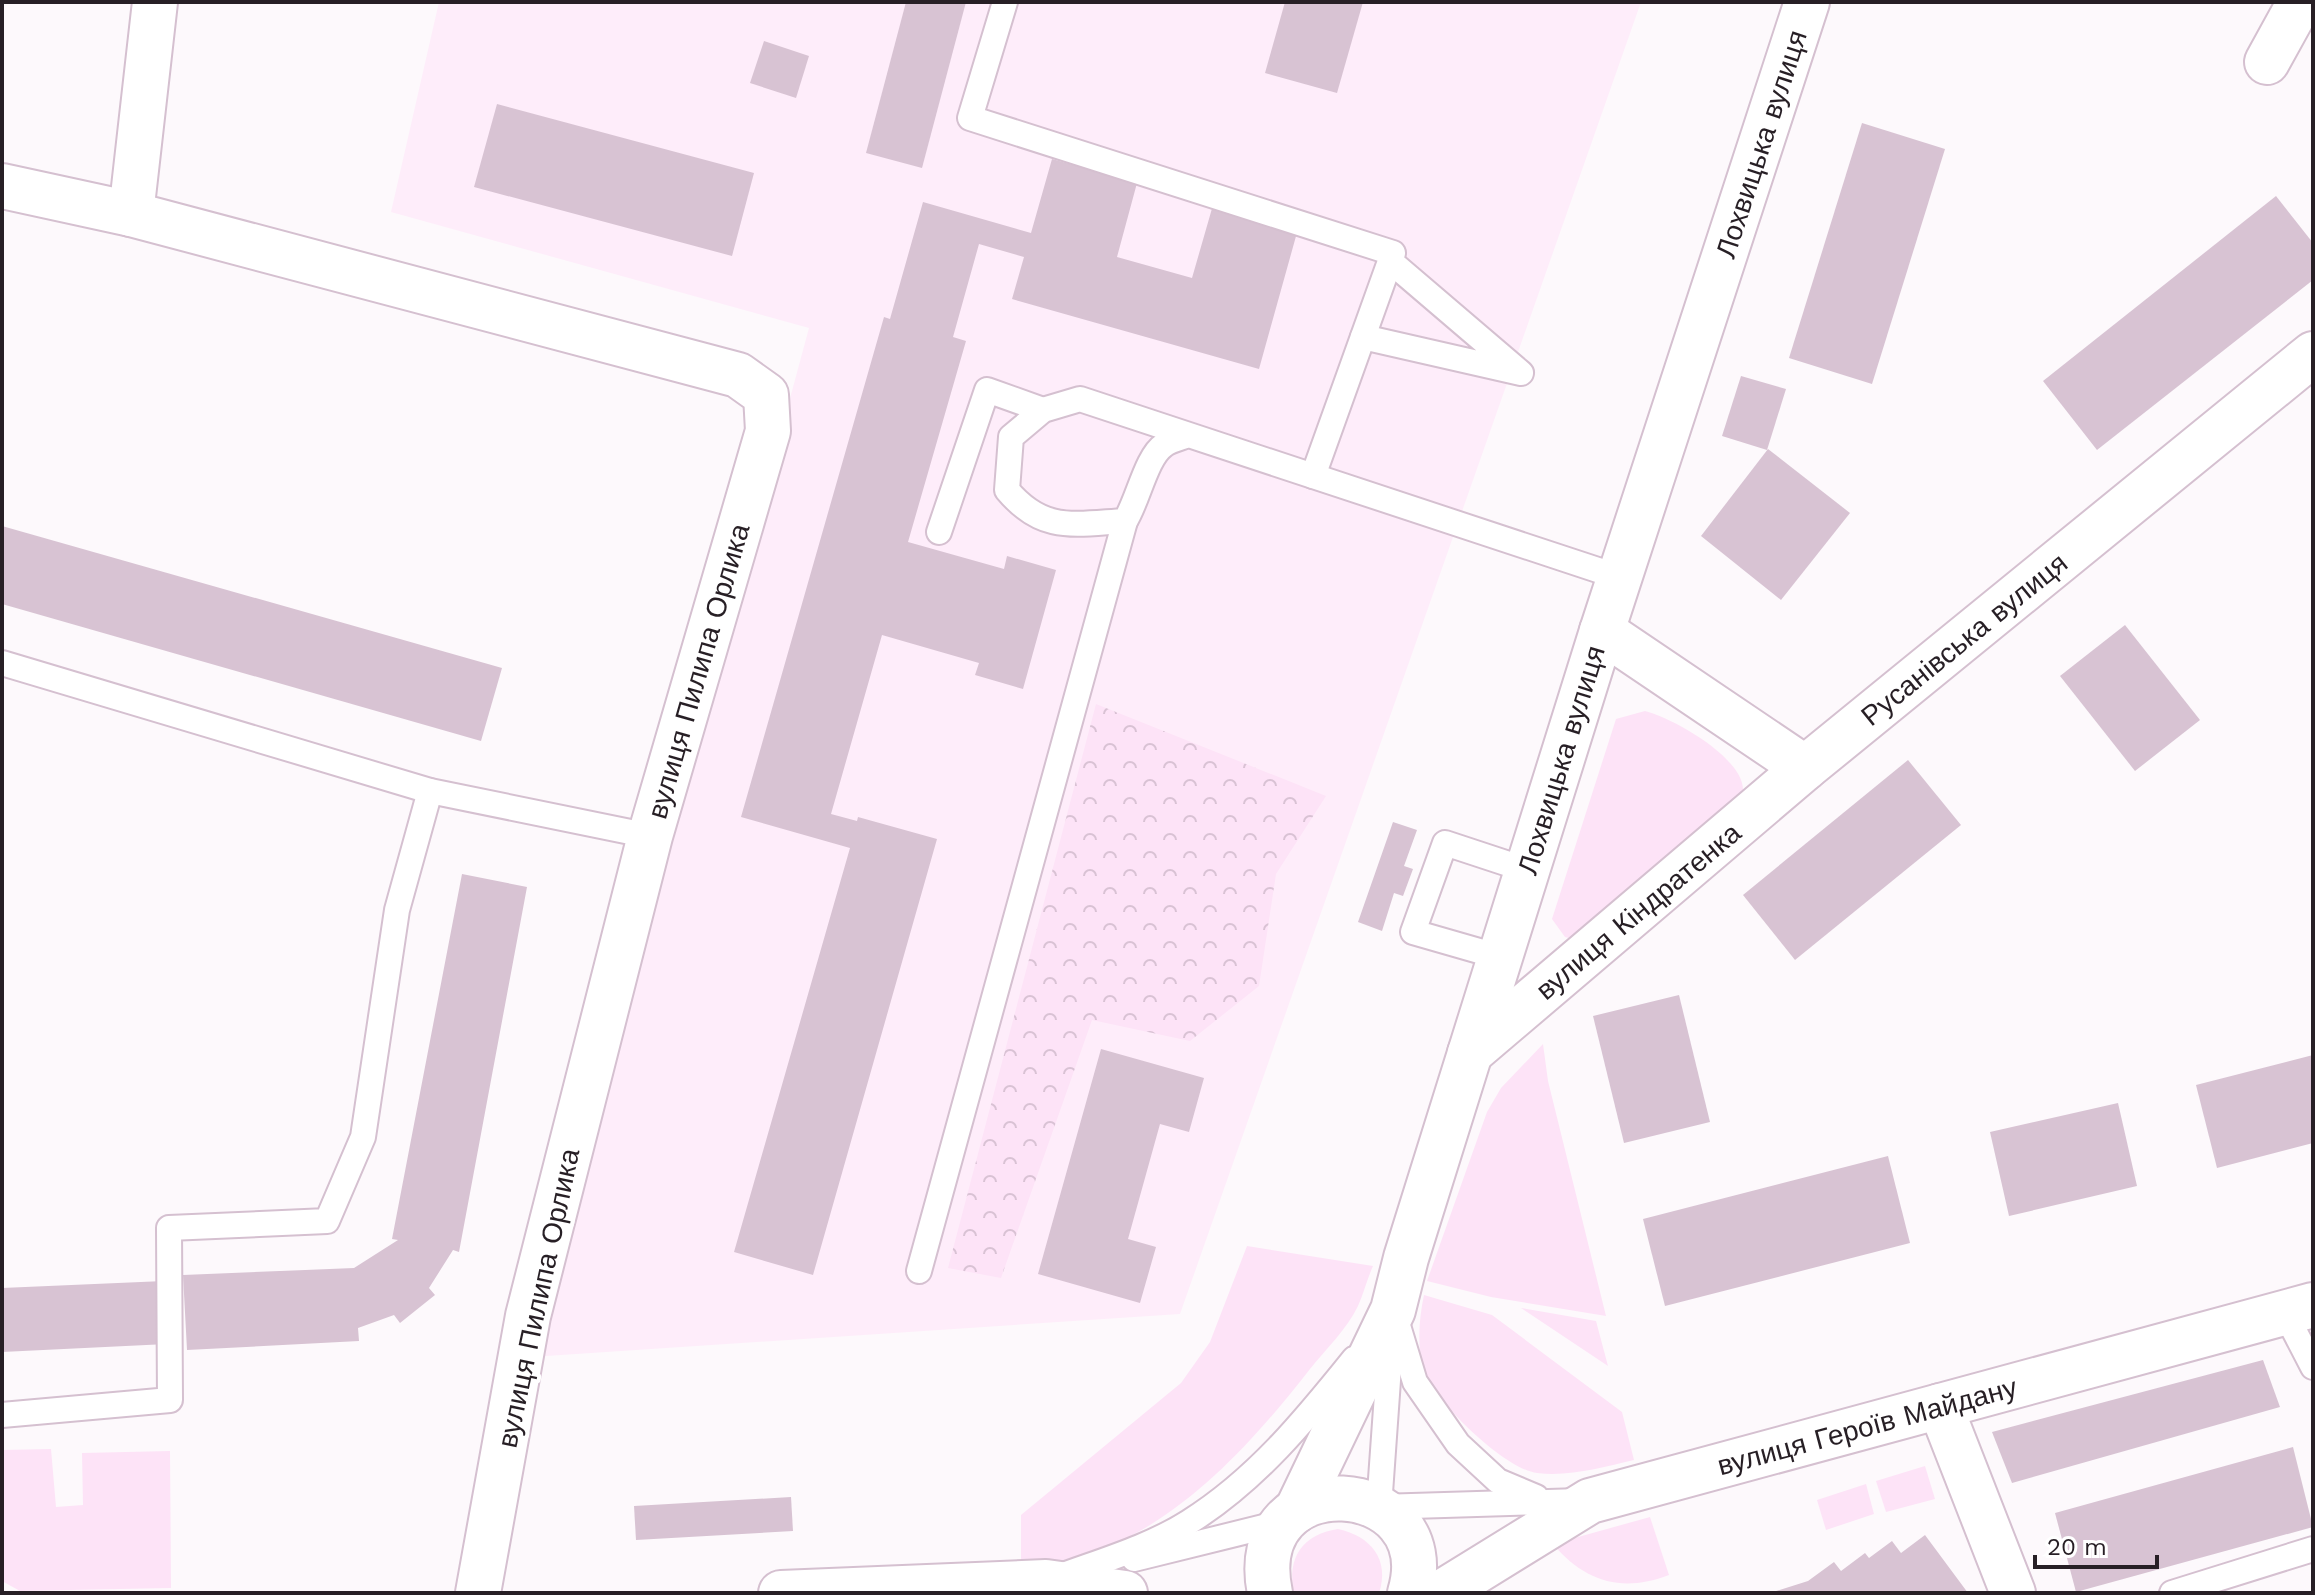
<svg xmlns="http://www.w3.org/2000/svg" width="2315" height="1595" viewBox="0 0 2315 1595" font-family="'Work Sans',sans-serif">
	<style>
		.built { fill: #feedfa }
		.grass { fill: #fde3f7 }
		.park { fill: url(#park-crowns) }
		.building { fill: #d8c3d3 }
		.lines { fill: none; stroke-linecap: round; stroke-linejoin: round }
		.lane-casing { stroke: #d5c0d0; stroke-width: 28 }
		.street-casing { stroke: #d5c0d0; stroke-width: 48 }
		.secondary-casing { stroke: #d5c0d0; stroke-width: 48 }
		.lane { stroke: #fff; stroke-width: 24 }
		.street { stroke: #fff; stroke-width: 44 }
		.secondary { stroke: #fff; stroke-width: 44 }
		.labels { text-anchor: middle; stroke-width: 8; stroke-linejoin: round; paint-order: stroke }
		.street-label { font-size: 28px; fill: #271f25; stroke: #fff }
	</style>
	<defs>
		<pattern id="park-crowns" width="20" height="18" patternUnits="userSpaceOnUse" patternTransform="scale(2)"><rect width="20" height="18" fill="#fde3f7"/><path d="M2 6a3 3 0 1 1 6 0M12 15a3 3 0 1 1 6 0" fill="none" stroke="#d9c2d4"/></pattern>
	</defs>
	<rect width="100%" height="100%" fill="#fdf9fc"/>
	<!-- built -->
	<path class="built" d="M439 2H1641L1180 1314 531 1357 809 328 391 212Z"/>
	<!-- grass -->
	<g class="grass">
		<path d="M1645 711C1673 718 1742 757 1743 789 1744 796 1738 805 1735 812L1588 943 1565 937 1552 919 1616 719Z"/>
		<path d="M1543 1044 1548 1081 1606 1316 1491 1297 1427 1281 1487 1112 1501 1088Z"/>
		<path d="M1247 1246 1373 1266C1367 1279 1364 1293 1358 1306 1347 1329 1326 1349 1310 1369 1239 1460 1145 1563 1021 1565V1515L1181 1383 1210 1342Z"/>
		<path d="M1424 1295 1492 1315 1622 1412 1634 1460C1603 1467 1570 1477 1537 1473 1504 1469 1432 1399 1423 1368 1417 1345 1419 1318 1424 1295Z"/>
		<path d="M1521 1308 1596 1321 1608 1366Z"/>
		<path d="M51 1449 56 1507 83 1505 82 1453 170 1451 171 1588 20 1591 2 1581V1450Z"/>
		<path d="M1925 1466 1935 1499 1886 1512 1876 1481Z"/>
		<path d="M1866 1484 1874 1514 1826 1530 1817 1500Z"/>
		<path d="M1650 1517 1669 1575C1622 1593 1585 1582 1553 1544Z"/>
		<path d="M1338 1529C1371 1536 1390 1560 1379 1593H1294C1286 1558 1303 1534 1338 1529Z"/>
	</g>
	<!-- park -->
	<path class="park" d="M1096 704 1326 796 1276 874 1259 986 1190 1041 1092 1020 1001 1278 948 1268Z"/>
	<!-- building -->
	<g class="building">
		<path d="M906 2H966L922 168 866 153Z"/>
		<path d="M1285 2H1363L1337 93 1265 73Z"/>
		<path d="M764 41 809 56 796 98 750 83Z"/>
		<path d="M497 104 754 173 732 256 474 187Z"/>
		<path d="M1862 123 1945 149 1872 384 1789 358Z"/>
		<path d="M1052 159 1137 183 1117 257 1192 278 1213 205 1298 229 1259 369 1012 299 1024 257 979 244 953 337 966 341 908 542 1004 569 1007 556 1056 570 1023 689 975 675 979 663 882 635 831 814 857 821 858 817 937 839 813 1275 734 1252 850 848 741 817 884 317 890 319 923 202 1031 233Z"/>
		<path d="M2276 196 2313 243V280L2097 450 2043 381Z"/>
		<path d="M1741 376 1786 389 1767 450 1722 436Z"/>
		<path d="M1768 449 1850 513 1781 600 1701 536Z"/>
		<path d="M2 526 502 668 481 741 2 604Z"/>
		<path d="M2125 625 2200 720 2135 771 2060 676Z"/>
		<path d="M1908 760 1961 825 1795 960 1743 895Z"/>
		<path d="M1393 822 1417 830 1404 866 1413 869 1403 896 1394 893 1382 931 1358 922Z"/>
		<path d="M462 874 527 887 459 1252 453 1250 429 1288 435 1295 400 1323 394 1315 358 1328 359 1341 187 1350 183 1275 354 1268 398 1240 392 1239Z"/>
		<path d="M1679 995 1710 1122 1624 1143 1593 1016Z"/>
		<path d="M1101 1049 1204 1078 1189 1132 1160 1124 1128 1239 1156 1247 1140 1303 1038 1274Z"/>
		<path d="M2313 1055V1143L2217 1168 2196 1085Z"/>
		<path d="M2118 1103 2137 1186 2009 1216 1990 1132Z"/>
		<path d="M1888 1156 1910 1243 1665 1306 1643 1219Z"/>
		<path d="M164 1281 167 1344 2 1352V1288Z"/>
		<path d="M2263 1360 2280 1407 2012 1483 1992 1432Z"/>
		<path d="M2293 1447 2313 1527 2076 1592 2055 1513Z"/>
		<path d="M791 1497 793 1531 636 1540 634 1506Z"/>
		<path d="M1925 1535 1968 1593H1770L1808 1581 1834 1562 1841 1571 1865 1553 1869 1558 1892 1541 1901 1553Z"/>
	</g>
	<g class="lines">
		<!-- lane casing -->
		<g class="lane-casing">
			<g id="lane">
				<path d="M1005 2 970 118 1393 253 1313 476"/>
				<path d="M1363 337 1521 373 1390 261"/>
				<path d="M1188 435C1181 438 1170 440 1164 445 1146 457 1138 501 1125 521 1074 524 1043 533 1007 490L1011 437 1043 410 1080 399 1619 577"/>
				<path d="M939 532 987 390 1043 410"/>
				<path d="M2 663 430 791 650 836"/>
				<path d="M1500 957 1413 932 1445 843 1527 870"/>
				<path d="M919 1271 1125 521"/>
				<path d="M2285 1313 2313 1367"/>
				<path d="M1399 1329 1415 1382 1458 1444 1498 1481 1536 1497"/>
				<path d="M1391 1338 1379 1507 1580 1501"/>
				<path d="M2 1415 170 1400 169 1228 327 1221 363 1137 397 910 430 791"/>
				<path d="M1134 1559 1284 1522"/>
				<path d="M1058 1577C1101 1561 1150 1547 1189 1522 1256 1480 1305 1420 1354 1359"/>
				<path d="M2172 1593 2313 1549"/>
			</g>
		</g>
		<!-- street casing -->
		<g class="street-casing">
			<g id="street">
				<path d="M155 2 131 214 738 375 766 395 768 431 650 836 528 1316 478 1593"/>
				<path d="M2267 62 2300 2"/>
				<path d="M2 186 131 214"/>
				<path d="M1602 631 1805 768 2313 354"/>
				<path d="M1470 1053 1805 768"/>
				<path d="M1940 1406 2013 1593"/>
				<path d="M781 1593 1046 1582 1125 1593"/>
			</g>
		</g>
		<!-- secondary casing -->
		<g class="secondary-casing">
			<g id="secondary">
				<path d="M1297 1510 1393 1310 1406 1258 1602 631 1807 2"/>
				<path d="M1270 1593C1242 1460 1445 1474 1410 1593"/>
				<path d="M1441 1593 1590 1501 2313 1305"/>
			</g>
		</g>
		<!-- lane -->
		<use href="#lane" class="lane"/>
		<!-- street -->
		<use href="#street" class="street"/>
		<!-- secondary -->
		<use href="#secondary" class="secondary"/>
	</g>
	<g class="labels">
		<!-- street labels -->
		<g class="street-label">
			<text transform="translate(1761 144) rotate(-72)" y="10">Лохвицька вулиця</text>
			<text transform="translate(1964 639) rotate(-39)" y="10">Русанівська вулиця</text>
			<text transform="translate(698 671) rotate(-74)" y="10">вулиця Пилипа Орлика</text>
			<text transform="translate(1561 760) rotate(-73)" y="10">Лохвицька вулиця</text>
			<text transform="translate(1638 911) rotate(-40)" y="10">вулиця Кіндратенка</text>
			<text transform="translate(538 1298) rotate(-78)" y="10">вулиця Пилипа Орлика</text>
			<text transform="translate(1867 1426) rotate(-15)" y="10">вулиця Героїв Майдану</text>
		</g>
	</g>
	<!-- border -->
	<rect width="2315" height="1595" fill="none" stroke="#271f25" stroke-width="8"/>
	<!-- scale -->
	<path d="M2035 1555v12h122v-12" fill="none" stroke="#271f25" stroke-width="4"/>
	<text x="2047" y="1555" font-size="24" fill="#271f25" stroke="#ffffff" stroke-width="6" paint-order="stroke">20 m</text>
</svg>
